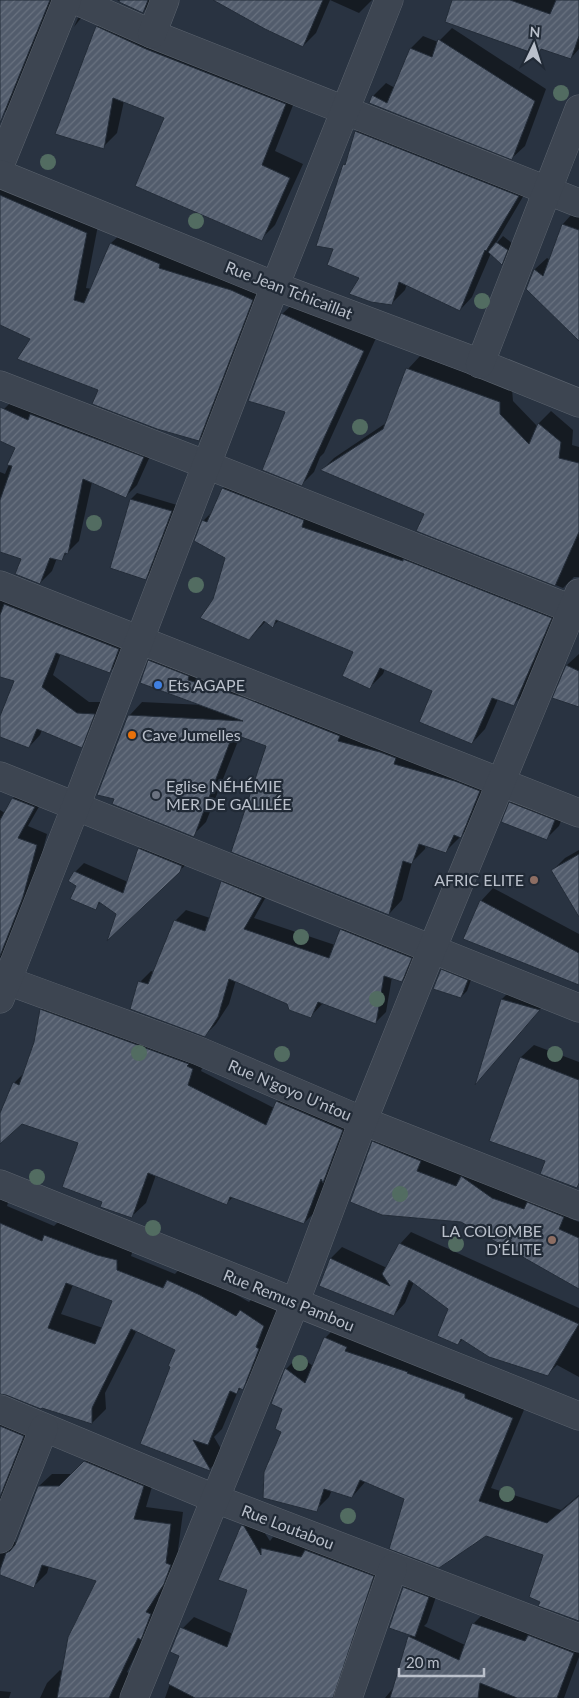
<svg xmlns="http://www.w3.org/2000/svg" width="579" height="1698" viewBox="0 0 579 1698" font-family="Lato,sans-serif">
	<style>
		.shadow { fill: #0007; fill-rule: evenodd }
		.building { fill: url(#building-hatch); stroke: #232c38; fill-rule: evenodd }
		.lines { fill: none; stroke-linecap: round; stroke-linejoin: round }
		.minor-casing { stroke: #5b636e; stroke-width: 29 }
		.minor { stroke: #3d4551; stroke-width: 28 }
		.tree { fill: #526c61 }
		.shop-dot { fill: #3f7fe0; stroke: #212a36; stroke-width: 2 }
		.food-dot { fill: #e8710a; stroke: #212a36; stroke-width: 2 }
		.worship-dot { fill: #6b7280; stroke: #212a36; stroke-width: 2 }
		.education-dot { fill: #8d6e63; stroke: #212a36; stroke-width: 2 }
		.labels { text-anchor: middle; stroke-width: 4.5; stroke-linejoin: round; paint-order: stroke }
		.street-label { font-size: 16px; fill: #bac0cb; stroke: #212a36 }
		.poi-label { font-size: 16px; fill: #bac0cb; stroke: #212a36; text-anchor: start }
	</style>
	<defs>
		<pattern id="building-hatch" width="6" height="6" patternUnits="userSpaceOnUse" patternTransform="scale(1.25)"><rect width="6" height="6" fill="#525c6c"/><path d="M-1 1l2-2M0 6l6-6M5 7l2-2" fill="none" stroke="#697280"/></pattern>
	</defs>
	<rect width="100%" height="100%" fill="#293341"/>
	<!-- shadow -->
	<g class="shadow">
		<path d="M0 0H57L15 102 0 117Z"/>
		<path d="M117 0H151L149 6 143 12Z"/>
		<path d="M217 0H330L316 33 303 46Z"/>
		<path d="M330 0H372L359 13Z"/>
		<path d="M454 0H557L579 8V49L571 58 543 48 538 53Z"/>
		<path d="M84 13H85L74 27 78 18Z"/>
		<path d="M111 13 299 90 275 151 303 164 275 225 261 239 166 118 124 101 117 133 103 147 97 27Z"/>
		<path d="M452 28 546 89 525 146 512 158 370 102 373 96 386 83 395 88 411 48 423 36 438 42Z"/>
		<path d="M369 119 531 183 494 246 503 236 513 244 507 258 502 264 491 253 472 297 460 310 407 284 405 290 392 303 361 277 334 248 344 165 348 161 356 132Z"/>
		<path d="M0 170 99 220 86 288 92 289 111 243 124 231 264 288 211 427 199 440 99 390 32 338 0 323Z"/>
		<path d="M579 206V326L527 289 535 269 547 258 550 260 563 224Z"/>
		<path d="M295 302 376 338 324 453 320 457 314 472 302 484 287 411 249 400 282 314Z"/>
		<path d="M420 356 512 389 513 401 538 427 539 423 551 411 573 430 572 445 579 447V577H574L563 588 418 530 425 513 322 470 334 458 386 423 408 369Z"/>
		<path d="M16 397 155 445 137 485 125 497 92 482 79 541 61 559 57 558 52 571 40 583 23 559 0 551V472L5 474 16 448 0 440V417L4 409Z"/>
		<path d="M236 475 564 605 527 691 514 704 498 699 485 729 472 743 434 691 385 669 383 674 370 687 355 651 279 620 273 626 266 621 249 639 214 599 227 558 203 521 213 511 223 488Z"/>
		<path d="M137 493 177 505 151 573 145 579 112 567 131 499Z"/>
		<path d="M0 583 130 637 122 660 110 671 61 653 53 675 89 702H105L93 735 81 746 42 730 40 735 29 747 0 735V719L15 681 0 675Z"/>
		<path d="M163 648 493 778 474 823 446 851 426 845 425 849 412 862 402 900 389 914 268 746 240 736 206 822 193 835 129 716 142 702 203 705 150 661Z"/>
		<path d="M579 654V706L554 697 567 665Z"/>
		<path d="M24 787 45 796 28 826 47 834 34 885 9 949 0 958V810L5 813 13 798Z"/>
		<path d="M523 791 566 808 559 826 547 838 510 803Z"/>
		<path d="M148 840 189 862 179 871 117 914 101 902 95 908 77 886 75 872 84 863 128 882 139 849Z"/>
		<path d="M579 850V914L552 871 565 858Z"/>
		<path d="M233 871 272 886 254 918 335 945 341 930 352 919 422 947 413 970 402 981 392 977 386 1012 375 1023 323 1003 310 1017 288 1003 236 980 229 1004 216 1024 205 1035 140 982 151 971 154 972 175 921 186 910 210 918 222 882Z"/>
		<path d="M493 888 579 934V984L481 901Z"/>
		<path d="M448 964 473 974 467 991 461 997 442 970Z"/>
		<path d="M514 987 550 998 477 1081 502 999Z"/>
		<path d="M55 996 207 1055 201 1071 274 1108 277 1101 291 1087 356 1115 318 1209 304 1223 233 1197 227 1203 156 1175 146 1203 131 1217 103 1202 80 1142 22 1122 0 1142V1116L14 1083 25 1072 35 1042 41 1010Z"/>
		<path d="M534 1045 579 1062V1184L577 1187 547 1161 491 1140 521 1057Z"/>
		<path d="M384 1131 575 1206 569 1218 579 1222V1288L373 1142Z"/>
		<path d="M0 1179 13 1186 7 1206 54 1226 59 1221 134 1247 131 1256 175 1274 182 1266 214 1282 249 1302 255 1296 277 1311 256 1374 238 1391 222 1429 214 1437 224 1454 209 1470 142 1443 172 1366 177 1349 137 1330 105 1393 106 1409 92 1423 42 1406 0 1381ZM73 1285 113 1301 103 1328 61 1314Z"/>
		<path d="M411 1232 579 1308V1377L557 1365 547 1375 463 1339 458 1344 450 1308 414 1282 405 1303 394 1315 331 1258 342 1247 387 1268 400 1244Z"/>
		<path d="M338 1325 526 1405 491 1488 561 1510 579 1495V1620L544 1554 366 1481 352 1497 332 1490 329 1497 316 1510 283 1431 286 1369 299 1356 313 1366 325 1338Z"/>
		<path d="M0 1422 36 1423 0 1514Z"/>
		<path d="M98 1449 156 1473 146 1507 183 1512 178 1550 183 1552 176 1570 158 1599 163 1601 127 1672 131 1674 128 1698H40L47 1683 60 1670 63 1672 98 1580 49 1566 47 1573 34 1586 0 1574V1535L7 1541 17 1542 39 1486 52 1474H72Z"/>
		<path d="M253 1515 270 1541 273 1537 384 1565 343 1698H165L180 1655 176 1653 183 1628 194 1617 233 1634 248 1590 242 1526Z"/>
		<path d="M416 1576 440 1585 427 1623 424 1626 465 1645 473 1624 486 1611 579 1638V1657L564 1698H385L394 1687 410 1637 412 1634 404 1588Z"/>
		<path d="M0 1691 11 1692 9 1698H0Z"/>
	</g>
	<!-- building -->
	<g class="building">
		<path d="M0 0H50L0 123Z"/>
		<path d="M120 0H148L143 13 119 2Z"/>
		<path d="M213 0H323L303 47 265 29Z"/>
		<path d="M452 0H510L550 14 556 0H579V36L571 59 541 49 538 55 445 22Z"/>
		<path d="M96 26 146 49 286 104 262 165 290 178 262 241 135 186 164 118 113 98 104 149 55 134Z"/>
		<path d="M438 39 535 101 512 160 369 103 372 95 387 103 410 48 432 57Z"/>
		<path d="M355 131 519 196 486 251 485 250 460 311 399 282 392 305 371 302 349 294 359 278 327 265 333 249 316 246 343 164 345 165Z"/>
		<path d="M0 195 87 233 74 300 84 303 110 243 160 264 159 268 231 290 253 300 199 441 157 429 92 404 98 390 17 359 30 339 0 325Z"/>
		<path d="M562 224 579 230V341L526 289 534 269 543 276Z"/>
		<path d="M496 242 508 250 502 265 488 252Z"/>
		<path d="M281 313 364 351 302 486 262 470 285 412 248 401Z"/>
		<path d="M406 368 500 402V414L529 444 538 423 561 442 559 458 579 463V532L555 586 416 531 424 514 320 470 383 429Z"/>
		<path d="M0 407 28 420 30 414 144 457 126 498 83 479 68 554 65 553 62 561 50 558 40 584 15 574 21 559 0 552V500L12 466 7 465 15 448 0 441Z"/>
		<path d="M222 488 304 520 302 527 403 561V559L552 618 514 706 492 698 472 744 419 722 432 691 380 668 370 689 342 676 353 652 276 620 273 628 264 621 249 640 200 618 213 599 225 558 194 541 202 520 207 522Z"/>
		<path d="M130 499 172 511 146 580 110 568Z"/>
		<path d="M4 604 119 649 110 673 56 653 42 687 77 713 95 714 82 748 37 729 29 748 0 737V716L14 681 0 677V615Z"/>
		<path d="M148 660 189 676 188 680 243 697 340 736 338 741 380 752 396 758 394 764 455 781 480 791 461 838 454 835 446 853 419 844 412 864 403 861 389 915 231 852 266 746 233 734 194 837 112 804 114 799 97 795 128 715 243 721 140 683Z"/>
		<path d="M566 665 579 671V707L552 698Z"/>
		<path d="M12 798 35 807 18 838 37 845 23 897 0 956V820Z"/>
		<path d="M509 802 555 820 547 840 501 822Z"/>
		<path d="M138 848 182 866 180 872 107 941 116 914 99 902 96 910 70 899 76 886 68 881 74 871 123 893Z"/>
		<path d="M579 854V917L551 870Z"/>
		<path d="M221 881 262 898 244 929 329 958 340 929 412 958 402 982 384 976 376 1024 318 1002 311 1018 289 1010 287 1004 229 979 218 1017 205 1037 130 1009 138 981 148 984 174 920 205 931Z"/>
		<path d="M480 900 579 953V985L463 939Z"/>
		<path d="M441 969 468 980 461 998 433 989Z"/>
		<path d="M501 999 540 1010 475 1085Z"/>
		<path d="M40 1009 189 1064 187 1066 193 1069 188 1085 266 1125 276 1101 343 1130 323 1183 321 1179 304 1224 230 1197 227 1205 148 1173 132 1218 100 1207 102 1202 62 1187 78 1143 22 1124 0 1144V1113L13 1082 19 1085 34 1042Z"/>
		<path d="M520 1057 579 1080V1183L577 1188 540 1174 545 1161 489 1141Z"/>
		<path d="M372 1141 421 1161 417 1171 456 1186 461 1176 492 1198 524 1209 527 1202 564 1217 559 1229 579 1238V1289L461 1222 382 1215 350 1202Z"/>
		<path d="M0 1223 42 1241 44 1235 97 1255 117 1260V1270L163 1288 167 1280 200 1295 236 1316 240 1310 264 1326 256 1347 259 1349 243 1390 239 1388 237 1394 230 1391 208 1445 193 1440 210 1469V1471L140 1444 170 1367 168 1366 175 1350 131 1329 92 1408V1424L42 1408 41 1409 6 1395 0 1394ZM66 1283 112 1301 95 1344 48 1328Z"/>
		<path d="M399 1243 579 1324 548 1376 489 1357 461 1339 458 1345 437 1336 448 1309 409 1280 394 1316 319 1286 330 1258 390 1286 382 1274Z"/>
		<path d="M324 1337 347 1347 345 1351 408 1372 407 1373 465 1394V1398L513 1418 479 1501 547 1523 579 1496V1621L538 1606 540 1602 529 1597 543 1555 486 1536 439 1568 389 1549 404 1499 360 1480 352 1498 324 1489 317 1512 263 1498 264 1472 281 1432 275 1429 282 1409 271 1404 285 1368 305 1383Z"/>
		<path d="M0 1426 24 1436 0 1497Z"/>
		<path d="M84 1461 144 1486 134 1519 171 1524 166 1563 171 1565 164 1584 146 1612 151 1614 141 1640 138 1638 109 1698H57L68 1637 96 1581 42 1565 34 1588 0 1575V1570L6 1553 10 1551 15 1545 38 1486H59Z"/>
		<path d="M241 1525 244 1526 261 1555V1548L301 1557 305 1550 374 1576 333 1698H195L168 1684 179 1656 170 1652 180 1627 227 1647 247 1590 218 1580Z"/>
		<path d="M403 1587 429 1597 415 1637 389 1628Z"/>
		<path d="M472 1623 525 1641 528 1635 574 1653 557 1698H517L480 1683 478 1698H390L408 1636 459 1660Z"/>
	</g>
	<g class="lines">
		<!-- minor casing -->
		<g class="minor-casing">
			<g id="minor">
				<path d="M75 0 152 34 579 203"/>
				<path d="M152 34 165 0"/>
				<path d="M0 165 67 0"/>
				<path d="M0 174 275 286 472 360 579 403"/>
				<path d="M480 364 579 109"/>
				<path d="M0 385 207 465 579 612"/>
				<path d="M0 585 579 813"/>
				<path d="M0 776 579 1008"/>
				<path d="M0 978 199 1051 363 1121 579 1206"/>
				<path d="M0 999 76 806 275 286 389 0"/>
				<path d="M0 1184 579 1416"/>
				<path d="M0 1409 216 1499 579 1638"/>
				<path d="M0 1539 44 1428"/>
				<path d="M134 1698 295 1303 363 1121 432 949 579 593"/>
				<path d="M348 1698 393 1568"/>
			</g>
		</g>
		<!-- minor -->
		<use href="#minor" class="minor"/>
	</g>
	<!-- trees -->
	<g class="tree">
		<circle cx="561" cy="93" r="8"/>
		<circle cx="48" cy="162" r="8"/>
		<circle cx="196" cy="221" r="8"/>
		<circle cx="482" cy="301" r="8"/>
		<circle cx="360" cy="427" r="8"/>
		<circle cx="94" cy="523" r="8"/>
		<circle cx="196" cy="585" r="8"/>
		<circle cx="301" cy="937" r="8"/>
		<circle cx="377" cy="999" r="8"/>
		<circle cx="139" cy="1053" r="8"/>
		<circle cx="282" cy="1054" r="8"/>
		<circle cx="555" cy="1054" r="8"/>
		<circle cx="37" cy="1177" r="8"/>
		<circle cx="400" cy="1194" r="8"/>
		<circle cx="153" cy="1228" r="8"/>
		<circle cx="456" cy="1244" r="8"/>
		<circle cx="300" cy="1363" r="8"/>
		<circle cx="507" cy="1494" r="8"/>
		<circle cx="348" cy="1516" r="8"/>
	</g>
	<!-- markers -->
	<circle class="shop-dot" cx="158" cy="685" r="5"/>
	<circle class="food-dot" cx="132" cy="735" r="5"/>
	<circle class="worship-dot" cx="156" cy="795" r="5"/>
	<g class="education-dot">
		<circle cx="534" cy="880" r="5"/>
		<circle cx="552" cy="1240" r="5"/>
	</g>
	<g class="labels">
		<!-- street labels -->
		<g class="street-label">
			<text transform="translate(289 290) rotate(21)" y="6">Rue Jean Tchicaillat</text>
			<text transform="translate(290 1090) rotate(23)" y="6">Rue N'goyo U'ntou</text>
			<text transform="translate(289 1300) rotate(22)" y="6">Rue Remus Pambou</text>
			<text transform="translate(288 1527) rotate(21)" y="6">Rue Loutabou</text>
		</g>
		<!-- poi labels -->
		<g class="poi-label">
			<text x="168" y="691">Ets AGAPE</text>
			<text x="142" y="741">Cave Jumelles</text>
			<text x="166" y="792">Eglise NÉHÉMIE<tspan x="166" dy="18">MER DE GALILÉE</tspan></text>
			<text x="524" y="886" text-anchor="end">AFRIC ELITE</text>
			<text x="542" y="1237" text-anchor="end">LA COLOMBE<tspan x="542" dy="18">D'ÉLITE</tspan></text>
		</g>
	</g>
	<!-- north arrow -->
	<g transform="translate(534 45) rotate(4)" stroke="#212a36" stroke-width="4" paint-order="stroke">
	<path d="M0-4L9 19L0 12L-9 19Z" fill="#bac0cb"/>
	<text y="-8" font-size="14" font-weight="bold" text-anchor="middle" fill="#bac0cb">N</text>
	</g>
	<!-- scale -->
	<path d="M399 1668v8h85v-8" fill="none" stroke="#bac0cb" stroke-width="2.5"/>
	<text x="406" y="1668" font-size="15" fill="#bac0cb" stroke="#212a36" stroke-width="4" paint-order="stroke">20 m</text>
</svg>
